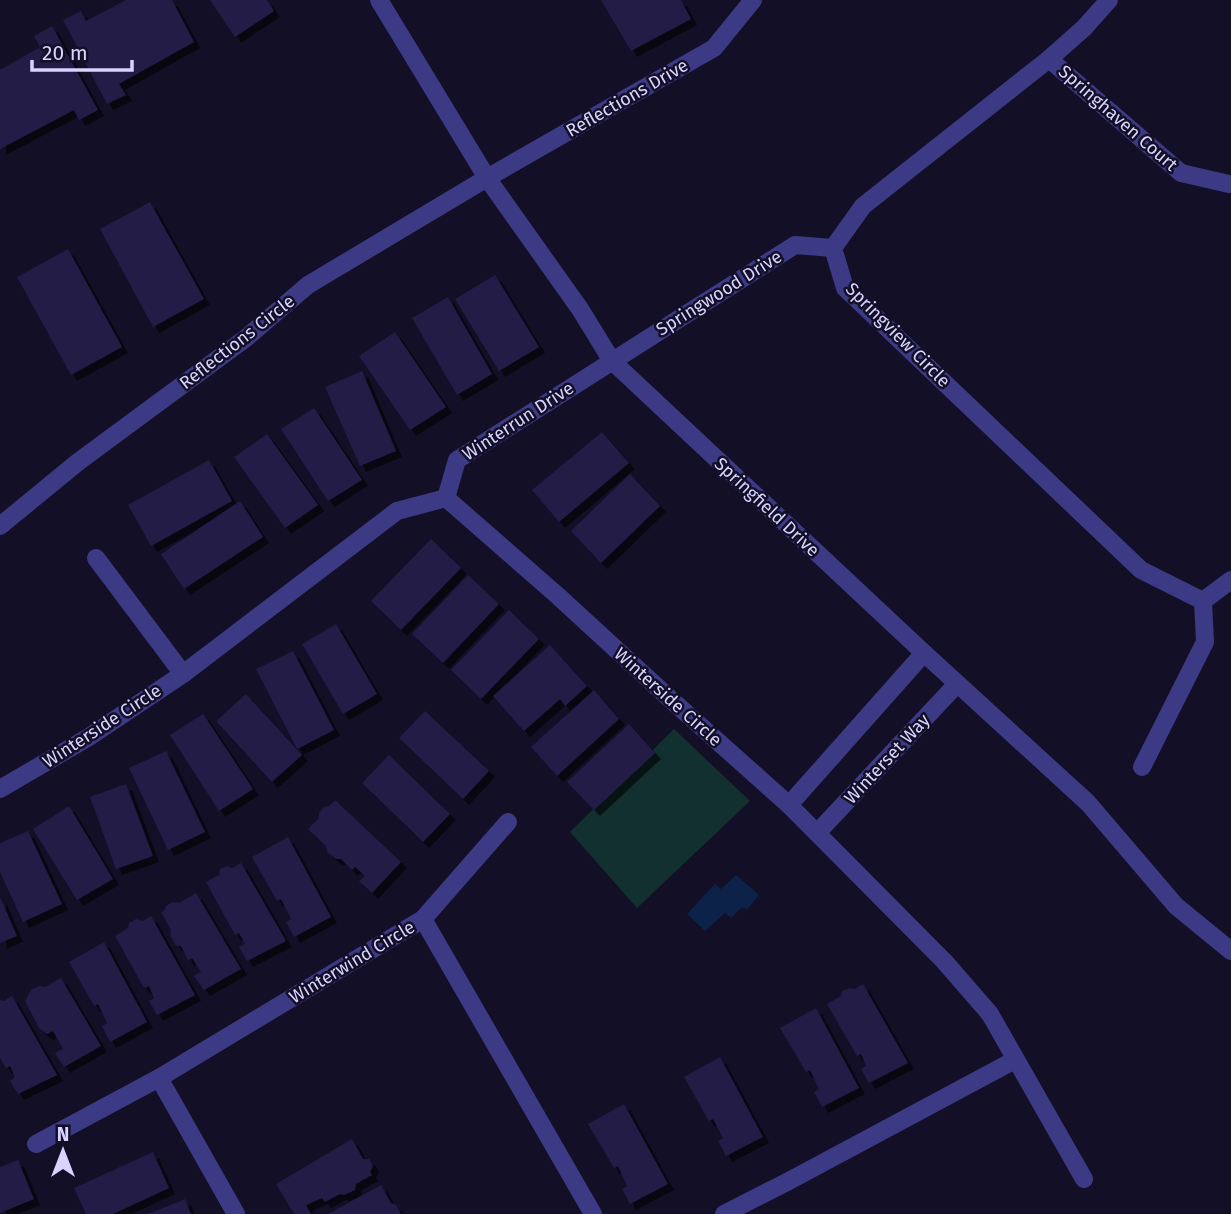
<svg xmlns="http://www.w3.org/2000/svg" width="1231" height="1214" viewBox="0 0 1231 1214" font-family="'Fira Sans',sans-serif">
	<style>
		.park { fill: #12302f }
		.water { fill: #0c2248 }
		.building { fill: #241b47; filter: url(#shadow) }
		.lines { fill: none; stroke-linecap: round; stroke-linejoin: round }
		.street { stroke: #3d3a85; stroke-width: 18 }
		.labels { text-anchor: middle; stroke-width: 5; stroke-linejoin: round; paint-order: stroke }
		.street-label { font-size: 18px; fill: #d9d4ff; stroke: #130f26 }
	</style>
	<defs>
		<filter id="shadow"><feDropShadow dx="6" dy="6" stdDeviation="0" flood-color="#0009"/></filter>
	</defs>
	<rect width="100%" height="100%" fill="#130f26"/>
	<!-- park -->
	<path class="park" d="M674 729 750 801 637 908 570 832Z"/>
	<!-- water -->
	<path class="water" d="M736 875 759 895 747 910 742 907 731 918 725 913 705 931 687 914 715 884 721 889Z"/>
	<!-- building -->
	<g class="building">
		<path d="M126 0H172L194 42 119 84 126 95 107 104 63 20 81 11 86 21Z"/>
		<path d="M210 0H267L274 11 235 37Z"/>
		<path d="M601 0H681L691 19 631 51Z"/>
		<path d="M52 26 98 110 79 120 74 110 0 149V70L40 47 34 36Z"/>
		<path d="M150 202 204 299 153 327 100 229Z"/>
		<path d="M68 249 122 347 71 375 17 277Z"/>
		<path d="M495 275 539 347 499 371 455 299Z"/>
		<path d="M448 297 492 374 457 395 412 318Z"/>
		<path d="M395 332 446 407 410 430 359 356Z"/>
		<path d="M362 371 396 451 360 466 325 387Z"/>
		<path d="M314 408 362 480 328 501 281 429Z"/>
		<path d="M602 432 629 463 559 522 532 490Z"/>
		<path d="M267 434 318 505 285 528 234 457Z"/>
		<path d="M209 460 232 501 151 546 128 505Z"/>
		<path d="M630 474 660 506 601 563 571 531Z"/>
		<path d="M240 501 263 537 184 589 161 554Z"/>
		<path d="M431 539 461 568 401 630 371 601Z"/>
		<path d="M468 575 499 604 443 663 412 634Z"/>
		<path d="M509 610 539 639 481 699 451 670Z"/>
		<path d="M336 624 377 694 343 714 302 644Z"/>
		<path d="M550 645 587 686 565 706 560 699 524 731 493 696Z"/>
		<path d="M293 651 334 730 297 749 256 669Z"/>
		<path d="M594 690 619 719 557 776 531 747Z"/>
		<path d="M246 694 302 755 272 782 216 721Z"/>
		<path d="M425 711 489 771 463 799 399 738Z"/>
		<path d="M203 714 253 789 219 811 170 735Z"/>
		<path d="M629 724 655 753 594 810 567 782Z"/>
		<path d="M166 751 205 832 168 850 129 768Z"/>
		<path d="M389 755 450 814 423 842 362 783Z"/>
		<path d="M126 784 153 856 116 869 90 797Z"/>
		<path d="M335 800 401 862 372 893 359 881 365 876 355 867 352 870 341 859H336L327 852 326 846 308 829 319 818V813L324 807 329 806Z"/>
		<path d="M69 806 113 879 77 900 33 829Z"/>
		<path d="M28 831 62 904 23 922 0 872V843Z"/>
		<path d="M288 837 331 917 294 937 286 922 291 919 281 899 277 901 252 857Z"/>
		<path d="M241 863 286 941 247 961 239 947 245 944 239 933 235 935 206 882 219 875 220 869 227 866 233 868Z"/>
		<path d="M196 893 241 969 204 990 194 976 201 972 192 958 188 960 181 946H176L170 935 171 930 161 912 164 911 166 906 173 902 179 903Z"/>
		<path d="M0 897 17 936 0 943Z"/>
		<path d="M151 916 195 995 157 1015 149 1001 154 998 149 986 144 988 115 936 128 928 129 923 136 919 143 921Z"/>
		<path d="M104 942 147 1022 110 1042 102 1026 107 1023 98 1004 94 1006 69 962Z"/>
		<path d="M61 978 101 1046 64 1067 55 1053 63 1049 53 1031 47 1034 39 1028 25 1001 31 990 39 986 45 987Z"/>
		<path d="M863 984 908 1063 869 1083 861 1069 866 1066 861 1054 857 1056 827 1004 841 996 842 991 849 988 855 989Z"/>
		<path d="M12 996 57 1075 18 1094 10 1081 15 1077 10 1066 6 1068 0 1058V1000L4 1001Z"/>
		<path d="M816 1008 859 1088 822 1107 814 1092 819 1089 810 1070 806 1072 780 1028Z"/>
		<path d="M720 1057 763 1137 726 1156 718 1141 723 1138 713 1119 709 1121 684 1077Z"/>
		<path d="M624 1104 668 1184 630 1204 622 1189 627 1186 618 1166 614 1168 588 1124Z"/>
		<path d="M352 1139 363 1159H369L373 1166 370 1172 372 1175 356 1184 355 1190 344 1195 340 1194 325 1202 322 1198 306 1205 311 1214H294L276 1184Z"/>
		<path d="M153 1152 169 1188 113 1214H86L74 1188Z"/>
		<path d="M18 1160 34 1199 0 1213V1167Z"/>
		<path d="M381 1185 391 1203 396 1205 401 1214H328Z"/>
		<path d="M185 1199 191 1214H148Z"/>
	</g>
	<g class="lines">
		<!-- street -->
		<g class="street">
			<path d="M379 0 487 178 580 309 612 361 924 653 1088 803 1176 906 1231 951"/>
			<path d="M1109 0 1084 28 1049 59 863 206 833 248 845 288 1141 570 1203 601"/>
			<path d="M1049 59 1181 173 1229 184"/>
			<path d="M446 498 457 460 795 245 833 248"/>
			<path d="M0 526 78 462 246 338 308 285 487 178 714 48 753 0"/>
			<path d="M96 558 183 674"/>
			<path d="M1203 601 1231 580"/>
			<path d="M1142 767 1205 642 1203 601"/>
			<path d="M0 789 89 737 183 674 397 511 446 498 558 596 668 697 789 805 944 961 990 1014 1084 1179"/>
			<path d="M789 805 924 653"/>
			<path d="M817 833 957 684"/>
			<path d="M423 919 593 1214"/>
			<path d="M159 1078 236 1214"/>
			<path d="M36 1144 159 1078 423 919 508 822"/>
			<path d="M724 1214 787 1182 1015 1060"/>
		</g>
	</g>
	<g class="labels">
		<!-- street labels -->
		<g class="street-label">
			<text transform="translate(627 98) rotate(-30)" y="6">Reflections Drive</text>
			<text transform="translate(1118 118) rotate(41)" y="6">Springhaven Court</text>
			<text transform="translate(719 293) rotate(-32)" y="6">Springwood Drive</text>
			<text transform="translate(898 335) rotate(45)" y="6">Springview Circle</text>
			<text transform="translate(237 342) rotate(-38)" y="6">Reflections Circle</text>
			<text transform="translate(518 421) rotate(-33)" y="6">Winterrun Drive</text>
			<text transform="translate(767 507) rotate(43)" y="6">Springfield Drive</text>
			<text transform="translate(668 697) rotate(42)" y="6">Winterside Circle</text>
			<text transform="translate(102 726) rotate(-33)" y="6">Winterside Circle</text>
			<text transform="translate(887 759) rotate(-47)" y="6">Winterset Way</text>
			<text transform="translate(352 962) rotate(-31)" y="6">Winterwind Circle</text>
		</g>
	</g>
	<!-- north arrow -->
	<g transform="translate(63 1151)" stroke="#130f26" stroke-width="5" paint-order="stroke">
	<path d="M0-5L12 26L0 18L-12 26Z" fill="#d9d4ff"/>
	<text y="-10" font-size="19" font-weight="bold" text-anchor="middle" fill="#d9d4ff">N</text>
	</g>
	<!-- scale -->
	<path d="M32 60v10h100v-10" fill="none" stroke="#d9d4ff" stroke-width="3.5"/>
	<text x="42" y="60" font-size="21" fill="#d9d4ff" stroke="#130f26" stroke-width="5" paint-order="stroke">20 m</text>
</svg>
